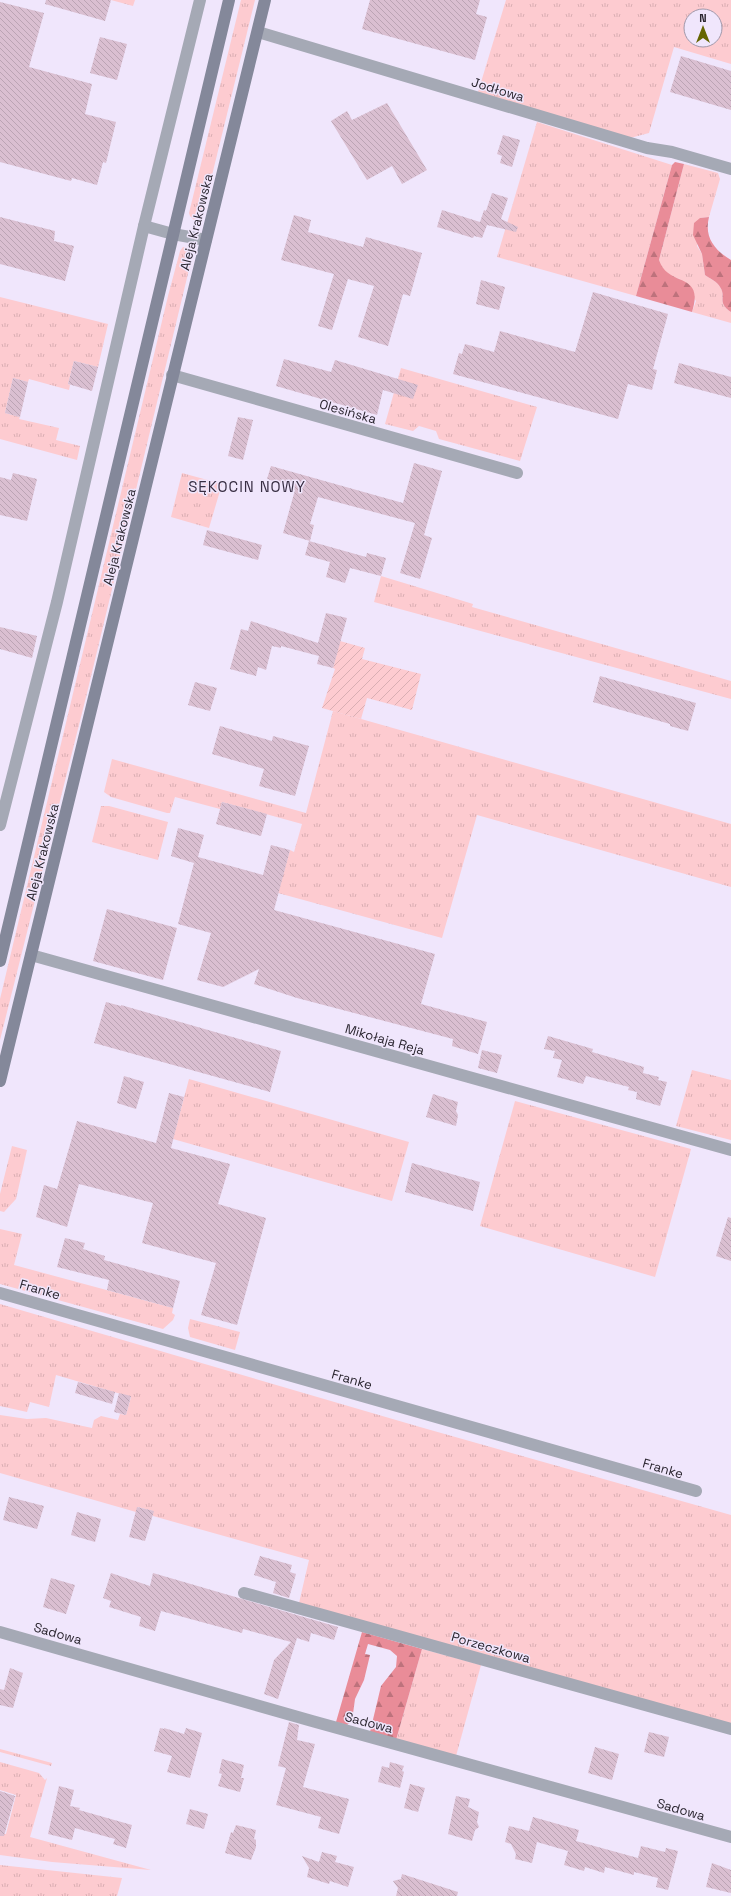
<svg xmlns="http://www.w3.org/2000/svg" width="731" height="1896" viewBox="0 0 731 1896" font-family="'Space Grotesk',sans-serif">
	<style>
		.grass { fill: url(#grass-tufts); fill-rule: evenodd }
		.forest { fill: url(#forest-firs) }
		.garden { fill: url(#garden-furrows) }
		.building { fill: url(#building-back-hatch) }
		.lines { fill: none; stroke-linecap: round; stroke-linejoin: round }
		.minor { stroke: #a5a9b5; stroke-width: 12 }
		.secondary { stroke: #84889a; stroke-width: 12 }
		.labels { text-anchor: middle; stroke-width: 3; stroke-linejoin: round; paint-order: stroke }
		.street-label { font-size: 13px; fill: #29242e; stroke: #f0e6fc }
		.quarter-label { font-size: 15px; letter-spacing: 1px; fill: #382e43; stroke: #f0e6fc }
	</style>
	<defs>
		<pattern id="grass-tufts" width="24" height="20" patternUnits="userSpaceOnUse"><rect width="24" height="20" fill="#fdcbd0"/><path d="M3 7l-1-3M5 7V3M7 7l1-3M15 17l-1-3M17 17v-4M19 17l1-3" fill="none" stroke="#d9aeb3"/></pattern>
		<pattern id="forest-firs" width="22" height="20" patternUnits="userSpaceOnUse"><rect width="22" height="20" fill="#e98c98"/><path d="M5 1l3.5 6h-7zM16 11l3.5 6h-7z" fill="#bd727c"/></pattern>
		<pattern id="garden-furrows" width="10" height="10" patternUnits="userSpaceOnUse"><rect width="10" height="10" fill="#fdcbd0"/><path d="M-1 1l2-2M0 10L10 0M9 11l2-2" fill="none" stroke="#d9aeb3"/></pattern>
		<pattern id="building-back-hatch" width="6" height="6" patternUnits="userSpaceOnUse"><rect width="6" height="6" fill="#dabfd1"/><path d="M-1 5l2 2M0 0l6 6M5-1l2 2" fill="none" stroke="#bba4b4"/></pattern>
	</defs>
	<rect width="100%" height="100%" fill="#f0e6fc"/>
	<!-- grass -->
	<g class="grass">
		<path d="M111 0H135L133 6Z"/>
		<path d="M241 0H255L202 216 199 220H194L190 216 189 213Z"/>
		<path d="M506 0H731V64L674 47 649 133 630 138 478 92ZM691 16H715V40H691Z"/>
		<path d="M537 122 672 165 636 296 497 257Z"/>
		<path d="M684 164 718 173 720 179 709 217 700 218 697 246 702 254 705 275C709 278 718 282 720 287 727 297 716 302 731 312V323L692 312 696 301 680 279 671 277 661 268 659 260Z"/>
		<path d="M183 247 191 249 192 257 87 693 0 1040V999L168 296 180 251Z"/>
		<path d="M0 297 108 324 98 367 74 361 68 384 70 385 69 390 29 379 28 382 13 378 5 413 20 417 19 419 59 428 56 440 80 446 77 460 0 439Z"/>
		<path d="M401 368 537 407 520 461 439 439 436 431 419 426 413 431 385 424Z"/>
		<path d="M182 473 222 484 209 528 171 517Z"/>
		<path d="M381 576 460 600 473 604 472 607 731 681V699L374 602Z"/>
		<path d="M333 711 731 824V887L477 815 442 938 278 893 290 850 294 852 302 824 222 802 220 809 175 797 170 813H167L111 797 104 792 112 759 306 813Z"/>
		<path d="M101 806H109L168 822 158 860 92 842Z"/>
		<path d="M692 1070 731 1080V1140L676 1126Z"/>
		<path d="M189 1079 409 1142 392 1201 173 1139Z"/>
		<path d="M515 1101 691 1149 655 1277 480 1226Z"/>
		<path d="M12 1146 27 1150 16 1199 4 1212 0 1211V1194Z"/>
		<path d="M0 1229 22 1234 14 1265 173 1308 172 1313 175 1315 173 1320 163 1329 0 1284Z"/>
		<path d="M0 1304 420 1427 731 1515V1724L299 1603 309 1560 153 1516V1511L138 1507 136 1512 0 1473V1415L27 1419 46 1418 92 1428 94 1420 101 1416 118 1420 120 1414 126 1415 131 1397 56 1375 49 1407 30 1402 27 1412 0 1406Z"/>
		<path d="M190 1319 240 1332 235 1350 190 1337 188 1328Z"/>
		<path d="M422 1649 481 1665 456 1756 396 1740Z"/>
		<path d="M0 1749 52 1763 51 1766 0 1752Z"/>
		<path d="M0 1762 39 1773 45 1780 47 1778 30 1837 151 1870 52 1862 0 1855V1833L6 1834 16 1795 0 1790Z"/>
		<path d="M0 1865 122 1878 117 1896H0Z"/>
	</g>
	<!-- forest -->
	<g class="forest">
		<path d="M675 162 684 164 659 260C668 288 705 271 692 312L636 296 672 165Z"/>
		<path d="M709 217C704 237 714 250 731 260V312C716 302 727 297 720 287 718 282 709 278 705 275L702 254 693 235 694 223 700 218Z"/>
		<path d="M362 1632 422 1649 396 1740 370 1732 381 1686 396 1667 397 1656 390 1650 368 1644 365 1654 370 1655 364 1680 355 1699 352 1721 347 1725 336 1722Z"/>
	</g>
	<!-- garden -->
	<path class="garden" d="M340 641 365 648 362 659 421 674 412 710 367 698 361 719 322 708 335 669 333 668Z"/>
	<!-- building -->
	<g class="building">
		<path d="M46 0H111L105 21 45 4Z"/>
		<path d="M370 0H480L476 14 487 17 475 60 362 29Z"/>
		<path d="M0 2 44 13 29 67 92 84 85 114 116 122 106 163 103 162 97 185 72 178 71 181 0 162Z"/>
		<path d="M100 37 127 44 117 80 90 73Z"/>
		<path d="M681 56 731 71V110L670 92Z"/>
		<path d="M387 103 427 170 402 184 392 166 367 180 331 121 347 111 352 120Z"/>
		<path d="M503 135 520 140 512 167 500 163 502 156 497 154Z"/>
		<path d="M492 193 508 198 501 219 518 227 516 232 487 225 482 238 474 236 473 238 437 227 442 210 480 222 484 210 486 211Z"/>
		<path d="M294 215 311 220 308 232 363 247 366 237 422 253 410 296 403 294 388 346 358 337 374 286 348 279 332 330 318 326 334 274 281 260Z"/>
		<path d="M0 217 55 231 54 241 74 246 65 281 0 264Z"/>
		<path d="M481 280 505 287 499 310 476 304Z"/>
		<path d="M593 292 668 314 653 369 657 370 652 390 628 384 618 419 453 374 459 353 462 354 465 344 494 352 500 331 575 352Z"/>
		<path d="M284 359 331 372 335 360 418 385 413 399 383 390 377 415 276 386Z"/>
		<path d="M74 361 98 367 92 391 68 384Z"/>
		<path d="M679 363 731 377V398L674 383Z"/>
		<path d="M13 378 28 382 20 417 5 413Z"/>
		<path d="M238 417 253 420 243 460 228 456Z"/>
		<path d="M414 463 442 471 424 535 432 538 420 579 400 573 415 523 318 497 310 524 314 525 310 541 283 533 295 490 282 487 283 484 267 479 271 466 403 503Z"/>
		<path d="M13 473 37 479 27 521 0 515V477L11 480Z"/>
		<path d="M207 530 262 545 258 560 203 545Z"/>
		<path d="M309 541 366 557 367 553 386 558 381 576 350 568 345 583 326 577 330 562 305 555Z"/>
		<path d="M326 613 347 618 333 668 317 664 319 656 281 646V648L272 646 266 670 258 667 256 676 230 669 241 629 248 631 251 621 318 643Z"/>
		<path d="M0 627 37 636 32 658 0 649Z"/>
		<path d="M600 676 696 703 688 731 670 726V724L593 702Z"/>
		<path d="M195 682 217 688 210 711 188 705Z"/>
		<path d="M220 726 272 741 273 736 309 746 295 796 259 786 264 769 212 754Z"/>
		<path d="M222 802 267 814 261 836 216 824Z"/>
		<path d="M178 828 204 835 198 857 263 875 271 845 290 850 274 910 435 954 421 1004 487 1022 478 1054 452 1046 453 1039 297 998 254 984 259 969 223 987 197 980 211 933 178 924 194 863 171 856Z"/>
		<path d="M107 909 177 928 163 980 93 961Z"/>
		<path d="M106 1002 121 1006V1005L281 1051 270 1092 94 1043Z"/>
		<path d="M548 1036 593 1049 592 1052 644 1067 643 1073 659 1077 658 1080 667 1082 660 1106 636 1099 637 1092 628 1090 629 1087 586 1076 583 1084 557 1077 562 1060 553 1058 555 1051 544 1049Z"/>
		<path d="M482 1050 502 1055 497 1073 478 1068Z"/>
		<path d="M124 1076 144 1082 136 1109 117 1103Z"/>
		<path d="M169 1093 184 1097 171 1148 230 1164 218 1204 266 1218 237 1325 201 1315 216 1263 142 1243 153 1203 79 1184 67 1227 36 1217 44 1185 57 1189 77 1121 156 1143Z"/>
		<path d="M433 1094 458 1102 456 1111 458 1115 456 1126 426 1117Z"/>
		<path d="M412 1163 480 1182 473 1211 405 1192Z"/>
		<path d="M728 1217 731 1218V1261L716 1256Z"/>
		<path d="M65 1238 85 1243 83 1249 105 1256 104 1260 180 1281 173 1308 107 1290 109 1280 57 1267Z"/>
		<path d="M78 1382 115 1392 112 1404 75 1393Z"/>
		<path d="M119 1393 131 1396 126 1415 114 1412Z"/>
		<path d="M9 1497 44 1506 37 1529 3 1520Z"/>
		<path d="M137 1507 154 1511 145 1541 129 1537Z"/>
		<path d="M77 1512 101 1519 95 1542 71 1535Z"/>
		<path d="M260 1556 292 1565 290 1572 296 1574 289 1598 273 1593 276 1582 254 1575Z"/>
		<path d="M111 1573 150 1586 153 1573 338 1627 334 1640 311 1633 309 1642 297 1638 278 1699 264 1694 274 1660 291 1642 243 1629 242 1633 161 1611 155 1631 139 1626 141 1617 109 1607 111 1601 103 1598Z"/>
		<path d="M51 1578 75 1585 66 1614 43 1607Z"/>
		<path d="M10 1668 23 1673 13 1708 0 1705V1689L4 1690Z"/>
		<path d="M289 1722 299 1725 297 1740 315 1744 303 1787 349 1799 339 1834 318 1828 321 1817 276 1805 286 1768 278 1766Z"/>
		<path d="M160 1728 164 1729V1728L184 1734 186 1728 202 1733 190 1778 167 1772 172 1756 154 1751Z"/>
		<path d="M649 1732 669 1737 664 1757 644 1752Z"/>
		<path d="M595 1747 619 1754 612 1780 588 1773Z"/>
		<path d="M222 1759 244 1765 241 1778H244L240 1792 218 1786 222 1774 219 1773Z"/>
		<path d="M390 1762 404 1766 402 1771 404 1772 400 1788 378 1782 382 1766 389 1768Z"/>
		<path d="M410 1784 425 1788 418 1812 404 1808Z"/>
		<path d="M59 1786 74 1790 70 1806 80 1808 79 1810 132 1825 126 1848 113 1844 115 1839 75 1828 72 1840 48 1834Z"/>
		<path d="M0 1791 15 1796 4 1836H0Z"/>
		<path d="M456 1796 470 1799 468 1807 479 1812 477 1822 479 1827 475 1830 472 1841 448 1834Z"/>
		<path d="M190 1809 208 1814 204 1829 186 1824Z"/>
		<path d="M533 1817 579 1830 576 1841 638 1858 641 1846 665 1852 666 1848 678 1851 668 1890 656 1887 658 1878 634 1872V1875L605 1867 604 1873 585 1867 584 1871 564 1865 568 1851 537 1842 532 1863 515 1859 516 1854 511 1844 505 1842 509 1826 529 1831Z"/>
		<path d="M236 1825 256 1830 254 1839 256 1840V1847L251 1860 225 1853 231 1832 233 1833Z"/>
		<path d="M322 1852 337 1856 335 1862 354 1867 348 1887 330 1881 329 1884 307 1877 309 1868 302 1856 319 1862Z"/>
		<path d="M712 1863 731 1870V1893L706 1887Z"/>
		<path d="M402 1874 458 1892 457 1896H396L398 1888 393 1881 401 1879Z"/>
	</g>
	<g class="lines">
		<!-- minor -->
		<g class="minor">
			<path d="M258 32 647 148 672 152 731 169"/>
			<path d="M144 226 173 234 206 240"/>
			<path d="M172 375 517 473"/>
			<path d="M0 825 57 602 144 226 200 0"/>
			<path d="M31 955 731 1150"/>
			<path d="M0 1293 696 1491"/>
			<path d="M244 1593 731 1729"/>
			<path d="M0 1632 312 1721 731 1837"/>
		</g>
		<!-- secondary -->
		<g class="secondary">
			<path d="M0 961 229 0"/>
			<path d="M0 1081 265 0"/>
		</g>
	</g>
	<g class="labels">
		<!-- street labels -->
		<g class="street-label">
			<text transform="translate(498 89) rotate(17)" y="5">Jodłowa</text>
			<text transform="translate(196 222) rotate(-76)" y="5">Aleja Krakowska</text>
			<text transform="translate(348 411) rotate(16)" y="5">Olesińska</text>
			<text transform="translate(119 537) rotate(-76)" y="5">Aleja Krakowska</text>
			<text transform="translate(42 852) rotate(-76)" y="5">Aleja Krakowska</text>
			<text transform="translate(385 1039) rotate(16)" y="5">Mikołaja Reja</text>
			<text transform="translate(40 1289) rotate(16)" y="5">Franke</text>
			<text transform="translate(352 1379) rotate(16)" y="5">Franke</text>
			<text transform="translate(663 1468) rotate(16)" y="5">Franke</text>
			<text transform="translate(58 1633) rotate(16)" y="5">Sadowa</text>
			<text transform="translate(491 1647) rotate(16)" y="5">Porzeczkowa</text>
			<text transform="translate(369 1722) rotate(15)" y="5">Sadowa</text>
			<text transform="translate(681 1809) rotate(16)" y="5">Sadowa</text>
		</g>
		<!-- quarter labels -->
		<g class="quarter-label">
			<text x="247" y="492">SĘKOCIN NOWY</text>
		</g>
	</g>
	<!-- north arrow -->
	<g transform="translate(703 28)"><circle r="19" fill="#f0e6fc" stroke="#a098aa"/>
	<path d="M0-3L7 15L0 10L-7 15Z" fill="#656500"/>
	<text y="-6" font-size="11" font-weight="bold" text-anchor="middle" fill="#29242e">N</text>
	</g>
</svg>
